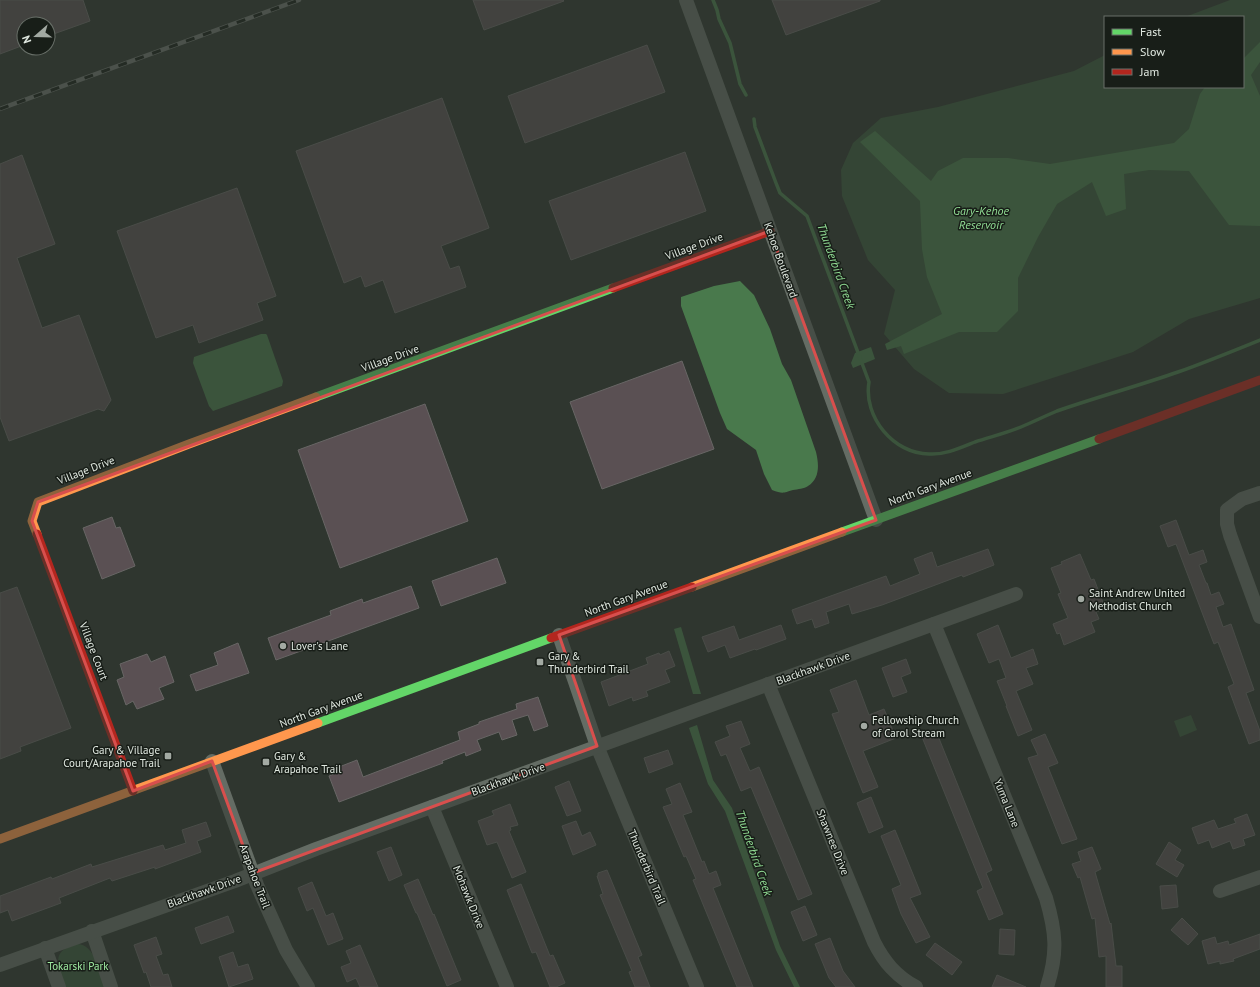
<svg xmlns="http://www.w3.org/2000/svg" width="1260" height="987" viewBox="0 0 1260 987" font-family="'PT Sans',sans-serif">
	<style>
		.green { fill: #3b573c }
		.water { fill: #49794c }
		.lines { fill: none; stroke-linecap: round; stroke-linejoin: round }
		.stream { stroke: #49794c; stroke-width: 3.5 }
		.building { fill: #5a5053; stroke: #686665 }
		.street { stroke: #646c64; stroke-width: 14 }
		.fast { stroke: #63d668; stroke-width: 9 }
		.slow { stroke: #ff974d; stroke-width: 9 }
		.jam { stroke: #b3261e; stroke-width: 9 }
		.rail-casing { stroke: #6d726d; stroke-width: 4.5 }
		.rail { stroke: #181e18; stroke-width: 3; stroke-dasharray: 9; stroke-linecap: butt }
		.marked { fill: none; stroke: #d84f4d; stroke-width: 3; stroke-linejoin: round }
		.poi-dot { fill: #a3aaa3; stroke: #181e18; stroke-width: 1.5 }
		.labels { text-anchor: middle; stroke-width: 3; stroke-linejoin: round; paint-order: stroke }
		.street-label { font-size: 11px; fill: #e1e9e1; stroke: #181e18 }
		.poi-label { font-size: 11px; fill: #e1e9e1; stroke: #181e18; text-anchor: start }
		.park-label { font-size: 11px; fill: #9feaa1; stroke: #181e18 }
		.water-label { font-size: 12px; font-style: italic; fill: #91dc94; stroke: #181e18 }
	</style>
	<rect width="100%" height="100%" fill="#2f362f"/>
	<!-- green -->
	<g class="green">
		<path d="M1230 0H1260V298L1189 319 1133 352 1003 394 949 393 914 369 884 334 895 290 868 260 842 196 841 170 853 143 881 118 938 107 1074 71 1105 55V87H1243V17H1185Z"/>
		<path d="M1191 715 1197 730 1180 737 1174 721Z"/>
		<path d="M77 944C95 944 100 973 105 987H66C62 976 51 957 65 949 68 947 73 946 77 944Z"/>
	</g>
	<!-- water -->
	<g class="water">
		<path d="M1260 42V62L1251 75 1260 96V226L1229 225 1189 171 1149 170 1124 174 1126 209 1106 216 1092 182 1057 204 1038 237 1018 278V311L997 332H959L904 354 901 346 887 350 885 344 942 314 927 277 922 249 920 201 860 142 875 131 931 181 938 171 963 158H1008L1050 164 1174 143 1189 129 1200 94 1205 87H1243V59Z"/>
		<path d="M740 281 754 295 770 329 782 364 791 380 816 452C819 464 820 479 808 486 804 489 798 489 793 490 783 493 783 494 772 490L764 474 756 450 727 429 720 413 681 306V297L714 286Z"/>
		<path d="M261 334H266L267 335 283 381 282 386 213 411 209 406 193 363 194 357Z"/>
		<path d="M871 347 875 359 853 368 851 363 855 353Z"/>
		<path d="M681 627 701 694H693L674 629Z"/>
		<path d="M697 725 713 780 732 808 780 946 800 987H794L776 950 725 811 708 784 689 728Z"/>
	</g>
	<g class="lines">
		<!-- stream -->
		<g class="stream">
			<path d="M713 0 717 10 719 19 730 43 740 84 746 95"/>
			<path d="M754 119 755 127 776 183 780 193 807 216 869 382C863 417 894 454 929 454 945 455 960 448 975 442 990 437 1007 433 1021 427 1033 422 1045 416 1057 411 1097 397 1138 386 1178 372 1206 362 1233 351 1260 340"/>
		</g>
	</g>
	<!-- building -->
	<g class="building">
		<path d="M0 0H83L90 21 48 36V24H24V45L0 54Z"/>
		<path d="M473 0H563L564 1 484 30Z"/>
		<path d="M772 0H880V1L786 35Z"/>
		<path d="M647 45 665 92 525 143 508 96Z"/>
		<path d="M442 98 489 228 441 246 450 269 459 266 466 287 395 313 383 280 365 287 361 276 344 283 296 151Z"/>
		<path d="M685 152 706 211 571 260 549 201Z"/>
		<path d="M22 155 55 244 17 258 42 328 79 315 111 400 104 411 98 409 9 441 0 417V164Z"/>
		<path d="M237 188 276 296 257 303 263 320 199 343 193 325 156 338 117 231Z"/>
		<path d="M682 361 714 449 602 489 570 402Z"/>
		<path d="M425 404 468 521 340 568 298 450Z"/>
		<path d="M112 517 116 528 120 527 135 566 102 579 83 528Z"/>
		<path d="M1176 520 1189 555 1203 550 1207 562 1199 565 1206 583H1207L1211 595 1219 592 1224 604 1216 607 1223 627 1231 624 1254 690 1246 693 1260 731V740L1249 744 1228 687 1234 684 1218 642 1214 644 1176 544 1168 547 1160 526Z"/>
		<path d="M988 549 994 565 963 577 962 575 882 605 852 614 849 604 826 612 829 623 815 628 812 619 797 624 792 610 886 576 890 586 920 574 914 559 932 552 937 567Z"/>
		<path d="M1080 554 1091 580 1094 579 1104 605 1100 606 1101 610 1096 612 1099 619 1091 622 1095 632 1064 645 1060 633 1057 634 1053 624 1068 618 1058 594 1061 593 1051 568 1062 564 1061 562Z"/>
		<path d="M497 558 506 583 441 606 432 581Z"/>
		<path d="M411 586 419 608 276 660 268 638 331 615 330 611 362 599 363 603Z"/>
		<path d="M17 587 71 728 20 747 21 751 0 759V593Z"/>
		<path d="M781 625 786 639 756 650 755 649 730 658 725 645 708 652 702 637 734 626 739 640Z"/>
		<path d="M998 625 1011 658 1033 649 1038 664 1026 668 1033 684 1016 691 1032 730 1018 736 1006 706H1007L997 681 1006 678 999 659 989 663 977 634Z"/>
		<path d="M238 643 249 673 196 691 190 675 218 665 214 653Z"/>
		<path d="M669 651 675 666 665 670 670 682 646 691 648 696 633 701 632 697 609 706 601 682 648 664 646 658 659 653 660 655Z"/>
		<path d="M147 654 151 662 165 656 174 682 159 688 164 699 137 709 133 701 126 705 117 680 124 677 120 664Z"/>
		<path d="M906 659 911 673 901 677 907 692 893 697 882 668Z"/>
		<path d="M856 680 869 715 884 709 896 738 863 751 878 787 863 793 832 714 839 712 830 690Z"/>
		<path d="M538 697 548 726 534 731 528 715 512 720 517 735 502 740 499 732 477 740 481 750 466 756 465 752 442 761 443 763 339 802 329 776 341 771 339 767 357 760 363 777 460 740 458 732 479 724V722L517 709 516 704Z"/>
		<path d="M741 721 750 744 740 748 750 771 759 767 812 894 798 900 751 787 741 791 726 754 721 756 715 742 730 736 726 726Z"/>
		<path d="M936 731 992 870 986 873 1003 914 989 920 977 891 983 888 922 737Z"/>
		<path d="M1045 734 1058 763 1048 767 1077 839 1062 844 1028 758 1038 755 1031 740Z"/>
		<path d="M668 750 673 764 649 773 644 758Z"/>
		<path d="M569 781 581 811 567 816 555 787Z"/>
		<path d="M680 783 692 812 683 815 702 862 704 861 709 874 716 871 721 885 713 888 753 987H737L693 880 696 879 686 856 684 857 663 807 672 804 666 789Z"/>
		<path d="M871 797 883 827 869 833 857 803Z"/>
		<path d="M510 804 518 825 510 827 511 830 509 831 526 872 512 878 497 842 487 845 478 821 494 815 492 811Z"/>
		<path d="M1247 814 1255 835 1243 839 1245 845 1233 849 1230 841 1212 848 1209 840 1198 844 1192 828 1214 820 1218 829 1236 823 1234 819Z"/>
		<path d="M576 821 582 836 590 832 596 845 573 855 562 826Z"/>
		<path d="M206 822 211 836 197 841 201 852 155 869V867L112 881 110 878 59 898 61 903 12 921 8 910 0 913V896L51 877 52 879 91 864 92 867 163 845 165 850 186 843 182 830Z"/>
		<path d="M895 830 921 894 910 898 930 937 916 943 901 914 892 889 901 885 881 836Z"/>
		<path d="M1169 842 1181 850 1175 860 1184 865 1177 877 1156 864Z"/>
		<path d="M391 847 402 875 389 881 377 852Z"/>
		<path d="M1092 847 1101 869 1095 872 1110 924 1111 923 1116 966H1122V987H1106V956L1099 957 1095 918 1092 919 1080 877 1078 878 1072 864 1081 861 1078 852Z"/>
		<path d="M607 870 642 955 638 957 650 987H635L629 972 632 971 600 895 603 894 597 876H598V873Z"/>
		<path d="M418 879 433 915 434 914 461 980 447 986 417 913H416L404 885Z"/>
		<path d="M312 882 326 916 333 913 343 939 328 945 313 908 307 911 298 888Z"/>
		<path d="M521 884 550 956 553 955 565 983 556 987H550L536 952 532 953 507 890Z"/>
		<path d="M1176 885 1178 907 1162 909 1160 886Z"/>
		<path d="M805 906 817 935 803 941 791 912Z"/>
		<path d="M228 916 234 932 201 944 195 928Z"/>
		<path d="M1182 918 1198 934 1188 945 1171 930Z"/>
		<path d="M1000 929 1015 930 1014 955 999 954Z"/>
		<path d="M1260 934V949L1233 959 1234 961 1220 964V961L1208 964 1202 941 1215 937 1217 944 1228 941 1229 945Z"/>
		<path d="M156 937 162 954 156 956 163 975 168 974 172 987H151L146 972 144 973 134 945Z"/>
		<path d="M830 938 843 971 855 987H836L829 978 815 944Z"/>
		<path d="M935 943 962 962 952 975 926 955Z"/>
		<path d="M360 945 378 987H360L356 978 347 982 341 967 351 963 346 951Z"/>
		<path d="M233 952 238 967 248 964 253 979 229 987 219 957Z"/>
		<path d="M997 975 1026 987H992Z"/>
	</g>
	<g class="lines">
		<!-- street -->
		<g class="street">
			<path d="M686 0 876 520"/>
			<path d="M1260 493 1242 499 1227 510V524L1230 535 1260 617"/>
			<path d="M934 624 1046 898C1056 932 1058 953 1047 987"/>
			<path d="M559 635 597 746 697 987"/>
			<path d="M768 684 874 942C884 962 896 976 916 987"/>
			<path d="M212 761 257 885 286 950 308 987"/>
			<path d="M432 807 507 987"/>
			<path d="M1220 891 1260 877"/>
			<path d="M92 931 111 987"/>
			<path d="M45 948 59 987"/>
			<path d="M0 965 235 881 316 849 1016 594"/>
		</g>
		<!-- fast -->
		<g class="fast">
			<path d="M316 397 613 288"/>
			<path d="M842 532 1099 439"/>
			<path d="M318 723 551 638"/>
		</g>
		<!-- slow -->
		<g class="slow">
			<path d="M37 534 32 521 38 502 189 444 316 397"/>
			<path d="M692 587 842 532"/>
			<path d="M0 839 318 723"/>
		</g>
		<!-- jam -->
		<g class="jam">
			<path d="M613 288 770 231"/>
			<path d="M1099 439 1260 380"/>
			<path d="M37 534 133 791"/>
			<path d="M551 638 692 587"/>
		</g>
		<!-- rail casing -->
		<g class="rail-casing">
			<path id="rail" d="M0 109 299 0"/>
		</g>
		<!-- rail -->
		<use href="#rail" class="rail"/>
	</g>
	<!-- marked area -->
	<path d="M0 0H1260V987H0ZM770 231 876 520 559 635 597 746 253 873 212 761 133 791 32 521 38 502Z" fill="#2f362f" fill-opacity=".55" fill-rule="evenodd"/>
	<path class="marked" d="M770 231 876 520 559 635 597 746 253 873 212 761 133 791 32 521 38 502Z"/>
	<!-- markers -->
	<g class="poi-dot">
		<circle cx="1081" cy="599" r="4"/>
		<circle cx="283" cy="646" r="4"/>
		<rect x="536" y="658" width="8" height="8" rx="2"/>
		<circle cx="864" cy="726" r="4"/>
		<rect x="164" y="752" width="8" height="8" rx="2"/>
		<rect x="262" y="758" width="8" height="8" rx="2"/>
	</g>
	<g class="labels">
		<!-- street labels -->
		<g class="street-label">
			<text transform="translate(694 246) rotate(-20)" y="4">Village Drive</text>
			<text transform="translate(781 260) rotate(70)" y="4">Kehoe Boulevard</text>
			<text transform="translate(390 358) rotate(-20)" y="4">Village Drive</text>
			<text transform="translate(86 470) rotate(-21)" y="4">Village Drive</text>
			<text transform="translate(930 487) rotate(-20)" y="4">North Gary Avenue</text>
			<text transform="translate(626 598) rotate(-20)" y="4">North Gary Avenue</text>
			<text transform="translate(94 651) rotate(69)" y="4">Village Court</text>
			<text transform="translate(813 668) rotate(-20)" y="4">Blackhawk Drive</text>
			<text transform="translate(321 709) rotate(-20)" y="4">North Gary Avenue</text>
			<text transform="translate(508 779) rotate(-20)" y="4">Blackhawk Drive</text>
			<text transform="translate(1007 803) rotate(68)" y="4">Yuma Lane</text>
			<text transform="translate(833 842) rotate(68)" y="4">Shawnee Drive</text>
			<text transform="translate(647 867) rotate(67)" y="4">Thunderbird Trail</text>
			<text transform="translate(255 876) rotate(69)" y="4">Arapahoe Trail</text>
			<text transform="translate(204 891) rotate(-20)" y="4">Blackhawk Drive</text>
			<text transform="translate(469 897) rotate(68)" y="4">Mohawk Drive</text>
		</g>
		<!-- poi labels -->
		<g class="poi-label">
			<text x="1089" y="597">Saint Andrew United<tspan x="1089" dy="13">Methodist Church</tspan></text>
			<text x="291" y="650">Lover's Lane</text>
			<text x="548" y="660">Gary &amp;<tspan x="548" dy="13">Thunderbird Trail</tspan></text>
			<text x="872" y="724">Fellowship Church<tspan x="872" dy="13">of Carol Stream</tspan></text>
			<text x="160" y="754" text-anchor="end">Gary &amp; Village<tspan x="160" dy="13">Court/Arapahoe Trail</tspan></text>
			<text x="274" y="760">Gary &amp;<tspan x="274" dy="13">Arapahoe Trail</tspan></text>
		</g>
		<!-- park labels -->
		<g class="park-label">
			<text x="78" y="970">Tokarski Park</text>
		</g>
		<!-- water labels -->
		<g class="water-label">
			<text x="981" y="215">Gary-Kehoe<tspan x="981" dy="14">Reservoir</tspan></text>
			<text transform="translate(836 266) rotate(70)" y="4">Thunderbird Creek</text>
			<text transform="translate(754 853) rotate(71)" y="4">Thunderbird Creek</text>
		</g>
	</g>
	<!-- legend -->
	<rect x="1104" y="16" width="140" height="72" fill="#181e18" stroke="#686f68"/>
	<rect x="1112" y="29" width="20" height="6" fill="#63d668" stroke="#686f68"/>
	<text x="1140" y="36" font-size="12" fill="#e1e9e1">Fast</text>
	<rect x="1112" y="49" width="20" height="6" fill="#ff974d" stroke="#686f68"/>
	<text x="1140" y="56" font-size="12" fill="#e1e9e1">Slow</text>
	<rect x="1112" y="69" width="20" height="6" fill="#b3261e" stroke="#686f68"/>
	<text x="1140" y="76" font-size="12" fill="#e1e9e1">Jam</text>
	<!-- north arrow -->
	<g transform="translate(36 36) rotate(250)"><circle r="19" fill="#181e18" stroke="#686f68"/>
	<path d="M0-3L7 15L0 10L-7 15Z" fill="#a3aaa3"/>
	<text y="-6" font-size="11" font-weight="bold" text-anchor="middle" fill="#e1e9e1">N</text>
	</g>
</svg>
